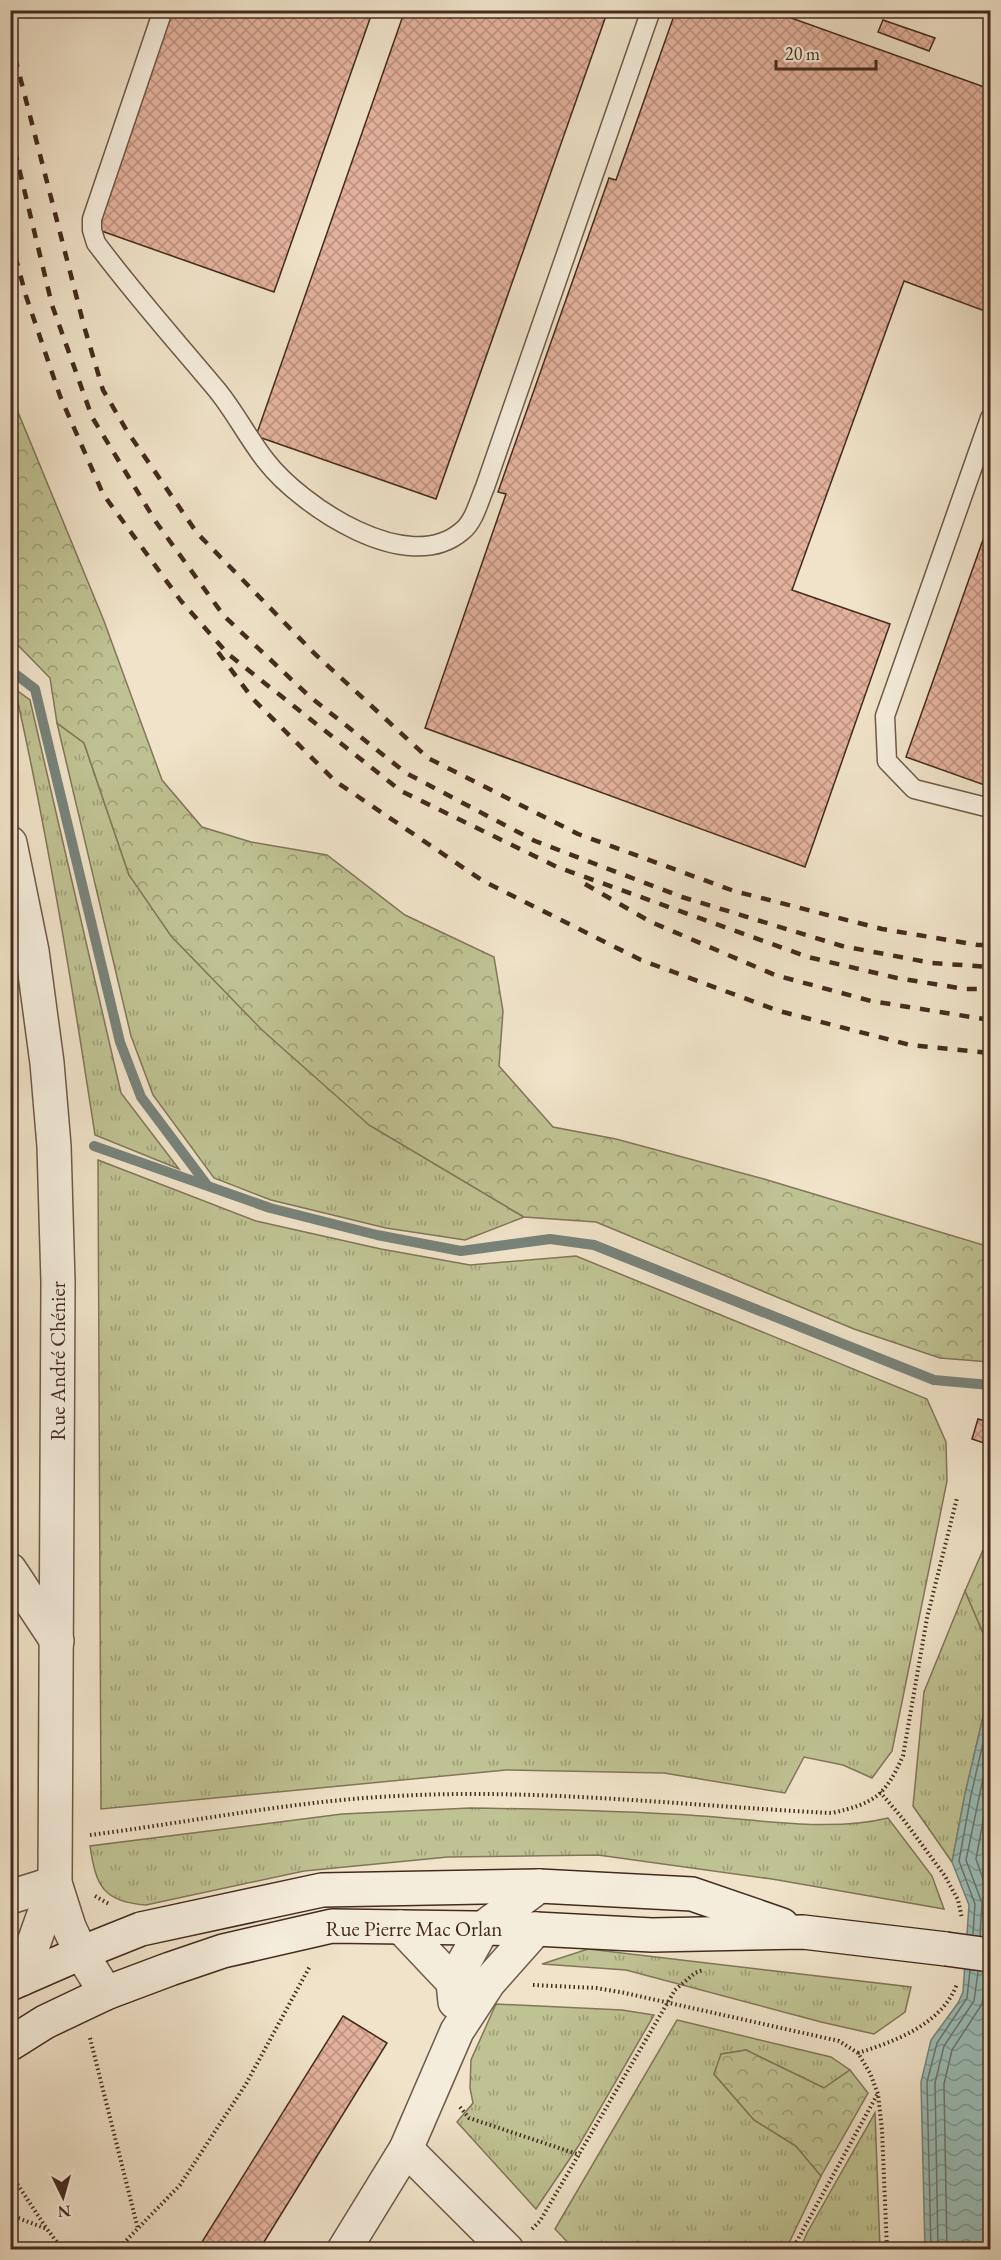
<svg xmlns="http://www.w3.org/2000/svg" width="1001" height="2260" viewBox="0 0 1001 2260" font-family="'EB Garamond',serif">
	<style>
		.grass { fill: url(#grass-tufts); stroke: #827659; stroke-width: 1.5 }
		.forest { fill: url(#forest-crowns); stroke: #827659; stroke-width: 1.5 }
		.water { fill: url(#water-waves); stroke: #78837b; stroke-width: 1.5 }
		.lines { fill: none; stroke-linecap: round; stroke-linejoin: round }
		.shore { stroke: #6f746c; stroke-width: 1.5 }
		.stream { stroke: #78837b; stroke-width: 10 }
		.building { fill: url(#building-cross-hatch); stroke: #442b1f; stroke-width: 1.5 }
		.lane-casing { stroke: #6f594a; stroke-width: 21 }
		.street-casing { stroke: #6f594a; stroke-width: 36 }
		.secondary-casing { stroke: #442b1f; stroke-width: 36 }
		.path { stroke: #442b1f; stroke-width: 4; stroke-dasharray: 1.5 3; stroke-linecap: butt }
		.lane { stroke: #f5eddc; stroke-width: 18 }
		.street { stroke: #f5eddc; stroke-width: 33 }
		.secondary { stroke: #f5eddc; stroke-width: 33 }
		.rail { stroke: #442b1f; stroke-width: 4.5; stroke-dasharray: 10 10; stroke-linecap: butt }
		.secondary-bridge-casing { stroke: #442b1f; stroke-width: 36; stroke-linecap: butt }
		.secondary-bridge { stroke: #f5eddc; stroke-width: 33 }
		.labels { text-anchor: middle; stroke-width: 4.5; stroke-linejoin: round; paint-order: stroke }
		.street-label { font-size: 21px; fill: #442b1f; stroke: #f5eddc }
	</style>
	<defs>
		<pattern id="grass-tufts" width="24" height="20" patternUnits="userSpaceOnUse" patternTransform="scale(1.5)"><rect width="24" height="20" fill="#bfc293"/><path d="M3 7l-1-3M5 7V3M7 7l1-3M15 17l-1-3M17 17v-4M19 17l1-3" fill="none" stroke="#9d9e77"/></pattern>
		<pattern id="forest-crowns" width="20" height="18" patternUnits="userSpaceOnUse" patternTransform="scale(1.5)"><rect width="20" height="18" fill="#bfc293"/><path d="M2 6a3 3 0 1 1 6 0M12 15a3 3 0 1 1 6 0" fill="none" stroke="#9d9e77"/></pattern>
		<pattern id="water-waves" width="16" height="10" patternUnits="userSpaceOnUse" patternTransform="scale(1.5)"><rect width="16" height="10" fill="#9abeb8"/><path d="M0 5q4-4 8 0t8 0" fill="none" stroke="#7f9b95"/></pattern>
		<pattern id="building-cross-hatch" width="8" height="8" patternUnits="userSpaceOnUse" patternTransform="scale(1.5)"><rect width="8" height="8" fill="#e4b29c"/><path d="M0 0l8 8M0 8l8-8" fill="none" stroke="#ba917f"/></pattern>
	</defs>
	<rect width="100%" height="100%" fill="#f0e3c9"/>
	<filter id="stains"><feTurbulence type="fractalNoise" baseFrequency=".00333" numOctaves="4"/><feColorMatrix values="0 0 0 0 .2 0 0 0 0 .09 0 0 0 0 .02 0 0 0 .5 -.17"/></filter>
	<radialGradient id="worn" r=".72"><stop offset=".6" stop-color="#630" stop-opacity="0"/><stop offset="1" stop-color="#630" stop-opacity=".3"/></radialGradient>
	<!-- grass -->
	<g class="grass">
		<path d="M15 689 30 700 121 1093 179 1169 95 1135C72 985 48 836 15 689Z"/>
		<path d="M57 723 84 743 129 875 369 1125 524 1217 465 1240 386 1228 271 1200 214 1178 153 1095 131 1036Z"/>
		<path d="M98 1160 256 1221 381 1249 470 1265 576 1256 927 1399 946 1442 947 1481 892 1751 872 1778 843 1765 804 1757 785 1793 664 1773 506 1770 101 1809Z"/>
		<path d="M965 1591 990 1649V1687L965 1794 952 1862 913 1806 924 1692Z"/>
		<path d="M11 1650 14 1655 15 1848 11 1850Z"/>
		<path d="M470 1808C547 1809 624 1811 702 1816 760 1820 832 1832 888 1818L932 1876 944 1909 772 1879 598 1855 448 1857 304 1871 146 1905C103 1902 96 1886 90 1846L342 1814Z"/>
		<path d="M588 1949 911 1987 905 2012 874 2034 821 2022 626 1970 542 1964Z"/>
		<path d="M496 2004 622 2010 654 2015 579 2145 536 2209 457 2122 473 2103 470 2088 471 2060Z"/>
		<path d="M677 2020 831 2057 850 2070 824 2088 746 2050 722 2054 714 2074 754 2120 796 2146 821 2176 786 2249H574L555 2229Z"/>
		<path d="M875 2113 880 2249H800L807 2233Z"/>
	</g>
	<!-- forest -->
	<g class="forest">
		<path d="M10 367 18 412 104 621 162 780 202 827 251 842 327 855 405 915 494 957 503 1011 499 1066 553 1127 616 1139 764 1179 990 1247V1362L940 1358 854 1329 596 1222 524 1217 369 1125 262 1030 171 936 129 875 84 743 57 723 50 678 11 638Z"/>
		<path d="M990 1534V1649L965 1591Z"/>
		<path d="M746 2050 824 2088 850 2070 868 2093 821 2176 796 2146 754 2120 714 2074 721 2054Z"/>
	</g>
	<!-- water -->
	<path class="water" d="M990 1687V2249L925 2250 921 2082 931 2040 958 2003 963 1992 969 1905 952 1862 965 1794Z"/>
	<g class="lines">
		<!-- shore -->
		<g class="shore">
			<path d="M990 1784 976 1859 990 1899"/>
			<path d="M973 1934 975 1904 959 1861 971 1795 990 1713"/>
			<path d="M980 1936 982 1903 966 1860 990 1745"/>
			<path d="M931 2250 927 2082 937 2043 967 1998 970 1970"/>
			<path d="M938 2250 935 2083 944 2046 974 2001 978 1972"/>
			<path d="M947 2250 944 2084 952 2050 982 2004 987 1973"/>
		</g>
		<!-- stream -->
		<g class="stream">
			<path d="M10 670 35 689 120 1042 141 1097 207 1185"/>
			<path d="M94 1146 270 1208 377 1235 461 1251 550 1239 594 1245 934 1380 990 1385"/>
		</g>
	</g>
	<!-- building -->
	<g class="building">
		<path d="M169 10H373L274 292 93 228Z"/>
		<path d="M405 10H608L436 499 256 436Z"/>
		<path d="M676 10H769L990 89V313L904 281 792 590 890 624 805 867 425 728 506 494 498 492 609 178 616 180Z"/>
		<path d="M883 20 935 38 929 51 878 32Z"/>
		<path d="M990 520V787L906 757Z"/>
		<path d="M978 1419 990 1422V1445L972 1439Z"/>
		<path d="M343 2016 387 2043 259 2250H197Z"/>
	</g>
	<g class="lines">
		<!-- lane casing -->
		<g class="lane-casing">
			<g id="lane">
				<path d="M163 10 92 219V230L96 243C134 294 176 341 217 390 235 412 248 438 266 461 301 506 408 578 462 531 474 522 479 501 485 487L651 10"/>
				<path d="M990 418 885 716 887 761 914 789 990 808"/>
			</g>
		</g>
		<!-- street casing -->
		<g class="street-casing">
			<g id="street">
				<path d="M10 843 32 951 47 1063 54 1146 58 1282 55 1883 69 1927 81 1953 106 1993"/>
				<path d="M10 1570 57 1641"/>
				<path d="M10 1897 55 1883"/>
				<path d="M401 1927 453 1982 455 2002"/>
				<path d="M21 1979 55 1883"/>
				<path d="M453 1982 483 1928 539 1886"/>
				<path d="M406 2149 507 2250"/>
				<path d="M344 2250 406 2149 457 2031 489 1982 536 1929"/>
			</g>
		</g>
		<!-- secondary casing -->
		<g class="secondary-casing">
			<g id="secondary">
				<path d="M10 1984 81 1953 141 1929 322 1890 539 1886 692 1894 782 1925"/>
				<path d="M10 2044 45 2022 106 1993 170 1969 223 1951 332 1926 536 1929 652 1935 803 1932 946 1949"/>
			</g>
		</g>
		<!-- path -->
		<g class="path">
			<path d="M880 1792 903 1819 945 1876 958 1900 962 1918"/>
			<path d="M90 1835C192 1822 293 1801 396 1796 542 1788 687 1806 832 1813 875 1803 885 1796 903 1756L927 1618 957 1498"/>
			<path d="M95 1896 109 1904"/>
			<path d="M533 1985 596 1988 625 1993 839 2041 858 2053 870 2073 878 2094 882 2130 887 2250"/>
			<path d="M90 2038 138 2229"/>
			<path d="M858 2053C896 2041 942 2024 957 1984"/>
			<path d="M460 2107 469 2118 580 2155"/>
			<path d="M10 2173 47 2229"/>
			<path d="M10 2215 47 2229 63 2250"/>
			<path d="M532 2229 540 2221 675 1990 695 1973 703 1970"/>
			<path d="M117 2250 180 2185 246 2084 310 1966"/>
			<path d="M792 2250 877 2095"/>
		</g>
		<!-- lane -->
		<use href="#lane" class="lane"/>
		<!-- street -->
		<use href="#street" class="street"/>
		<!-- secondary -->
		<use href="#secondary" class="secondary"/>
		<!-- rail -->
		<g class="rail">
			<path d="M10 38 84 326 103 390 127 431 197 533 315 654 428 758 578 834 734 891 882 929 978 945H990"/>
			<path d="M10 131 52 305 92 417 156 522 224 616 309 696 406 773 535 841 682 897 842 946 932 963 990 967"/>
			<path d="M10 237 26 296 60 396 103 494 181 601 228 654 401 791 557 867 808 957 897 978 965 989H990"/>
			<path d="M218 652 253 699 335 781 483 881 641 960 779 1011 910 1045 990 1053"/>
			<path d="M585 884 651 922 775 975 871 1001 990 1020"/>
		</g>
		<!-- secondary-bridge casing -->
		<g class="secondary-bridge-casing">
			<path id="secondary-bridge" d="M946 1949 990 1955"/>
		</g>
		<!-- secondary-bridge -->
		<use href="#secondary-bridge" class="secondary-bridge"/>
	</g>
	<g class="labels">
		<!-- street labels -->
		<g class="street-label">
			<text transform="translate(58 1361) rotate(-90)" y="7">Rue André Chénier</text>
			<text x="414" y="1936">Rue Pierre Mac Orlan</text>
		</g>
	</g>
	<!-- margin -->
	<rect width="1001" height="2260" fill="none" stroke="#f0e3c9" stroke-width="36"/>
	<rect x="12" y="12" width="977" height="2236" fill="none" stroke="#442b1f" stroke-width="3"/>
	<rect x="18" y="18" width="965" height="2224" fill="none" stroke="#442b1f" stroke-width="1.5"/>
	<!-- north arrow -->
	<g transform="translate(63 2197) rotate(175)" stroke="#f5eddc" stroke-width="4.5" paint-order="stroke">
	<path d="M0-4.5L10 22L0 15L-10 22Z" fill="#442b1f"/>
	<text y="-9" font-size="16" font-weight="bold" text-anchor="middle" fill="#442b1f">N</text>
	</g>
	<!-- scale -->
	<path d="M776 60v9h100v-9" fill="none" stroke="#442b1f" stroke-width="3"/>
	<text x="785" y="60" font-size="18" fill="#442b1f" stroke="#f5eddc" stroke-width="4.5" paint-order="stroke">20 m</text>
	<rect width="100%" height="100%" filter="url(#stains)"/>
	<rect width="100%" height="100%" fill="url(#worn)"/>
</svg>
